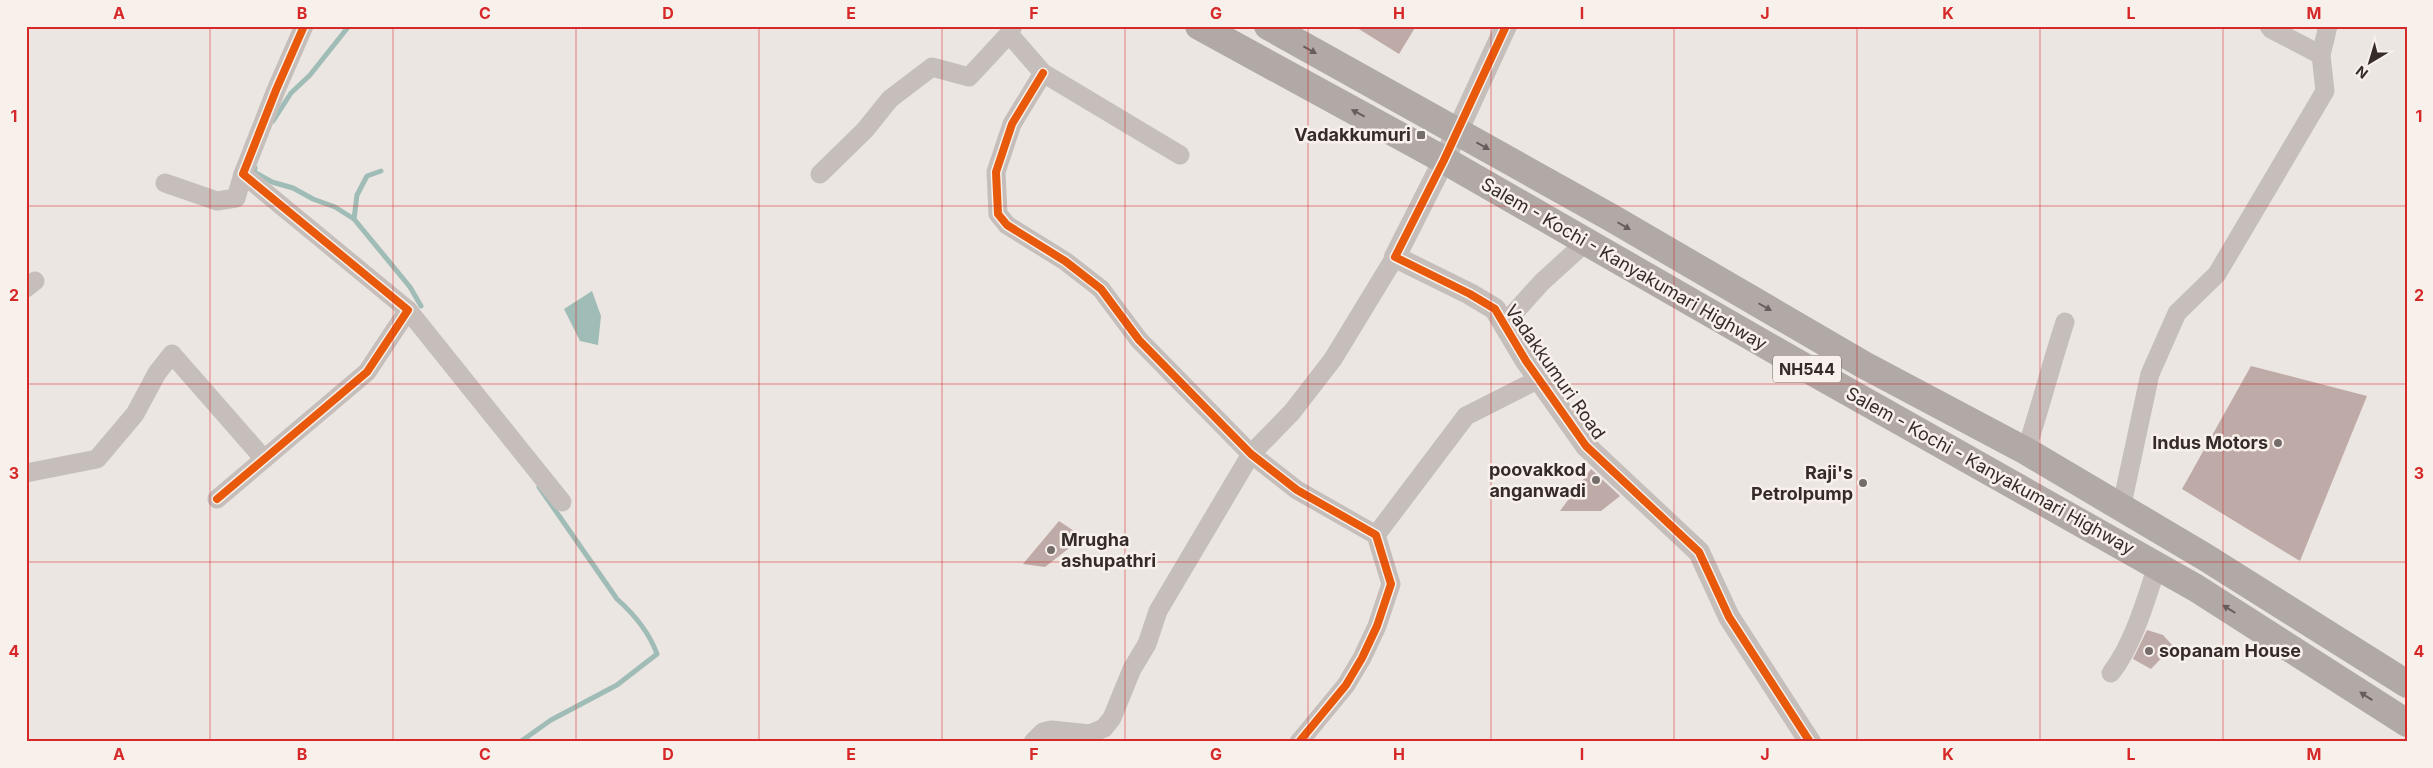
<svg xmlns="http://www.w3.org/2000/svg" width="2433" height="768" viewBox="0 0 2433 768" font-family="Inter,sans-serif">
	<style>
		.water { fill: #a0bcb7 }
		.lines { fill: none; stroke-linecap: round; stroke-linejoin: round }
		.stream { stroke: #a0bcb7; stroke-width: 5 }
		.building { fill: #beaaa6 }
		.minor { stroke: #c5bebb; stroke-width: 19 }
		.tertiary { stroke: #c5bebb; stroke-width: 22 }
		.trunk { stroke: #b0a9a6; stroke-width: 28 }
		.cycleway-casing { stroke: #f8f0ea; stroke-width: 11 }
		.cycleway { stroke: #e8590c; stroke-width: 8 }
		.oneway { fill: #665e5c }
		.grid { fill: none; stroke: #d62828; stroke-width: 1; stroke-opacity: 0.55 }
		.poi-dot { fill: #756d6a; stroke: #f8f0ea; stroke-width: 2 }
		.labels { text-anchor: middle; stroke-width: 5; stroke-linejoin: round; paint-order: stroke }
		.shield { fill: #f8f0ea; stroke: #706764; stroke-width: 1 }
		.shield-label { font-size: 16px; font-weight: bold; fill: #352c2a }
		.poi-label { font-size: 18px; font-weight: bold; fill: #352c2a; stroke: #f8f0ea; text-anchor: end }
		.street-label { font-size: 18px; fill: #352c2a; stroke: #f8f0ea }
		.neatline { fill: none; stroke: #d62828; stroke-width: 2 }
		.grid-label { font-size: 16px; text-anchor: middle; font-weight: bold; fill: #d62828 }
	</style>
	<rect width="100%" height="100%" fill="#ece6e2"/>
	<!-- water -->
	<path class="water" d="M592 291 601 316 598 345 580 341 564 309Z"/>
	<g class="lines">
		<!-- stream -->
		<g class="stream">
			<path d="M273 121 291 93 310 75 349 26"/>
			<path d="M255 168 254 172 272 182 293 188 313 199 335 207 354 219"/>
			<path d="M381 171 367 176 357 195 354 219 410 287 421 306"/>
			<path d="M520 742 551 720 617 685 657 654C649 632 635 615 617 599L539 487"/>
		</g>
	</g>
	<!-- building -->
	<g class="building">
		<path d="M1354 26H1416L1399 54Z"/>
		<path d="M2251 366 2367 396 2300 561 2182 489Z"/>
		<path d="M1591 469 1620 496 1601 511H1560Z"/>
		<path d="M1059 521 1083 537 1045 567 1023 564Z"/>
		<path d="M2147 630 2163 635 2173 646 2151 669 2133 659Z"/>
	</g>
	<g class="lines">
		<!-- minor -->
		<g class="minor">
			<path d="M1013 26 1009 34 1043 73 1180 155"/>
			<path d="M2269 26 2271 29 2321 55"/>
			<path d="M1043 73 1012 124 996 172 998 214 1007 225 1065 261 1101 289 1139 340 1251 454 1297 490 1376 535 1391 584 1377 626 1362 658 1346 685 1299 742"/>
			<path d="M820 174 865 130 890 99 932 67 969 77 1009 34"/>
			<path d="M165 183 217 201 236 198 243 174"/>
			<path d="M26 288 35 281"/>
			<path d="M408 310 562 502"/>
			<path d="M1504 324 1542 282 1587 241"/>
			<path d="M2026 451C2040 408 2051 365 2065 322"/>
			<path d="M26 473 97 459 135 414 157 373 172 354 264 459"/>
			<path d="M217 499 367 372 408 310 243 174 276 90 304 26"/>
			<path d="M2121 509 2150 374 2177 313 2217 274 2325 91 2321 55 2328 26"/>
			<path d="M1376 535 1466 416 1539 379"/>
			<path d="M2111 673C2133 645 2146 600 2157 566"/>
			<path d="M1033 742 1043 732 1051 730 1090 734 1104 728 1112 718 1132 669 1147 644 1158 611 1251 454 1292 412 1333 359 1395 257"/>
		</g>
		<!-- tertiary -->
		<path class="tertiary" d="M1506 26 1444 160 1395 257 1470 294 1495 309 1526 361 1586 446 1699 552 1729 617 1810 742"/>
		<!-- trunk -->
		<g class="trunk">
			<path d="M1199 26 1444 160 1799 364 2196 588 2407 723"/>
			<path d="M1268 26 1610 217 1864 365 2026 451 2205 557 2407 684"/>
		</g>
		<!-- cycleway casing -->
		<g class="cycleway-casing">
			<g id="cycleway">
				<path d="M1506 26 1444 160 1395 257 1470 294 1495 309 1526 361 1586 446 1699 552 1729 617 1810 742"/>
				<path d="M1043 73 1012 124 996 172 998 214 1007 225 1065 261 1101 289 1139 340 1251 454 1297 490 1376 535 1391 584 1377 626 1362 658 1346 685 1299 742"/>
				<path d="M217 499 367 372 408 310 243 174 276 90 304 26"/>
			</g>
		</g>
		<!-- cycleway -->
		<use href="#cycleway" class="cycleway"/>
	</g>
	<!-- one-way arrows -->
	<defs><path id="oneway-solid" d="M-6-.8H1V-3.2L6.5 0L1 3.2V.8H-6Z" transform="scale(1.25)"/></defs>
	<g class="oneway">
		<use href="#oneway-solid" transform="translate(1310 50) rotate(29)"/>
		<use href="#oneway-solid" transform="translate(1358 113) rotate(-152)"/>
		<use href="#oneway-solid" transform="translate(1483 146) rotate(29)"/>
		<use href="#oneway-solid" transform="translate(1624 226) rotate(30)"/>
		<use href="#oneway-solid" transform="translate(1765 307) rotate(30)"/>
		<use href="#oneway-solid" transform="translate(2229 609) rotate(-148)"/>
		<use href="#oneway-solid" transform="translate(2366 696) rotate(-147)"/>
	</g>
	<!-- grid -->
	<path class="grid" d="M210 26V742M393 26V742M576 26V742M759 26V742M942 26V742M1125 26V742M1308 26V742M1491 26V742M1674 26V742M1857 26V742M2040 26V742M2223 26V742M26 206H2407M26 384H2407M26 562H2407"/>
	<!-- markers -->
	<g class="poi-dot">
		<rect x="1416" y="130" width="10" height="10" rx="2.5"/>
		<circle cx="2278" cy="443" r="5"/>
		<circle cx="1596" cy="480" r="5"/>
		<circle cx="1863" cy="483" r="5"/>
		<circle cx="1051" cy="550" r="5"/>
		<circle cx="2149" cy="651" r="5"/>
	</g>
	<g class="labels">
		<!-- shield labels -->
		<rect class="shield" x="1773" y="355.5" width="68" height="27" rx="4"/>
		<g class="shield-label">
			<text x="1807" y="375">NH544</text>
		</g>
		<!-- poi labels -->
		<g class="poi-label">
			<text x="1411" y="141">Vadakkumuri</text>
			<text x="2268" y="449">Indus Motors</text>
			<text x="1586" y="476">poovakkod<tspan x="1586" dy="21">anganwadi</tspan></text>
			<text x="1853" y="479">Raji's<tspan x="1853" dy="21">Petrolpump</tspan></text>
			<text x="1061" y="546" text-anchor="start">Mrugha<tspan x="1061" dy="21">ashupathri</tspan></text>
			<text x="2159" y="657" text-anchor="start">sopanam House</text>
		</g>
		<!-- street labels -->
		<g class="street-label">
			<text transform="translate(1624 264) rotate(30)" y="6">Salem - Kochi - Kanyakumari Highway</text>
			<text transform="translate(1555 372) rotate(55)" y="6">Vadakkumuri Road</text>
			<text transform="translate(1990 471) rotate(29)" y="6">Salem - Kochi - Kanyakumari Highway</text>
		</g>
	</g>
	<!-- border -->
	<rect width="2433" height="768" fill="none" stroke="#f8f0ea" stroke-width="55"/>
	<!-- north arrow -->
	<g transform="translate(2370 62) rotate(218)" stroke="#f8f0ea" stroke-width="4" paint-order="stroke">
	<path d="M0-4L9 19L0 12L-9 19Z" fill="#352c2a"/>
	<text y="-8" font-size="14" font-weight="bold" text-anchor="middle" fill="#352c2a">N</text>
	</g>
	<rect x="28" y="28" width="2378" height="712" class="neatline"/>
	<g class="grid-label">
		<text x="119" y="19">A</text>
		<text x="302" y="19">B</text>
		<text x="485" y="19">C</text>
		<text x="668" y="19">D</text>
		<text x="851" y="19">E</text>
		<text x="1034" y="19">F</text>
		<text x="1216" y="19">G</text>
		<text x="1399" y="19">H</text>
		<text x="1582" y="19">I</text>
		<text x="1765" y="19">J</text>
		<text x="1948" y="19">K</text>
		<text x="2131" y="19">L</text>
		<text x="2314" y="19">M</text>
		<text x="14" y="122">1</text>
		<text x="2419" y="122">1</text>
		<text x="14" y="301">2</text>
		<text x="2419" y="301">2</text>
		<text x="14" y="479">3</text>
		<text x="2419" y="479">3</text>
		<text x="14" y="657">4</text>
		<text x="2419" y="657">4</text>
		<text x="119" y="760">A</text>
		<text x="302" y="760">B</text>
		<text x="485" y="760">C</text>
		<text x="668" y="760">D</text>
		<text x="851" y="760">E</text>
		<text x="1034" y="760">F</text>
		<text x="1216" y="760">G</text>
		<text x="1399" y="760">H</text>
		<text x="1582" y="760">I</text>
		<text x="1765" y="760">J</text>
		<text x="1948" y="760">K</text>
		<text x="2131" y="760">L</text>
		<text x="2314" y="760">M</text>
	</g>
</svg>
